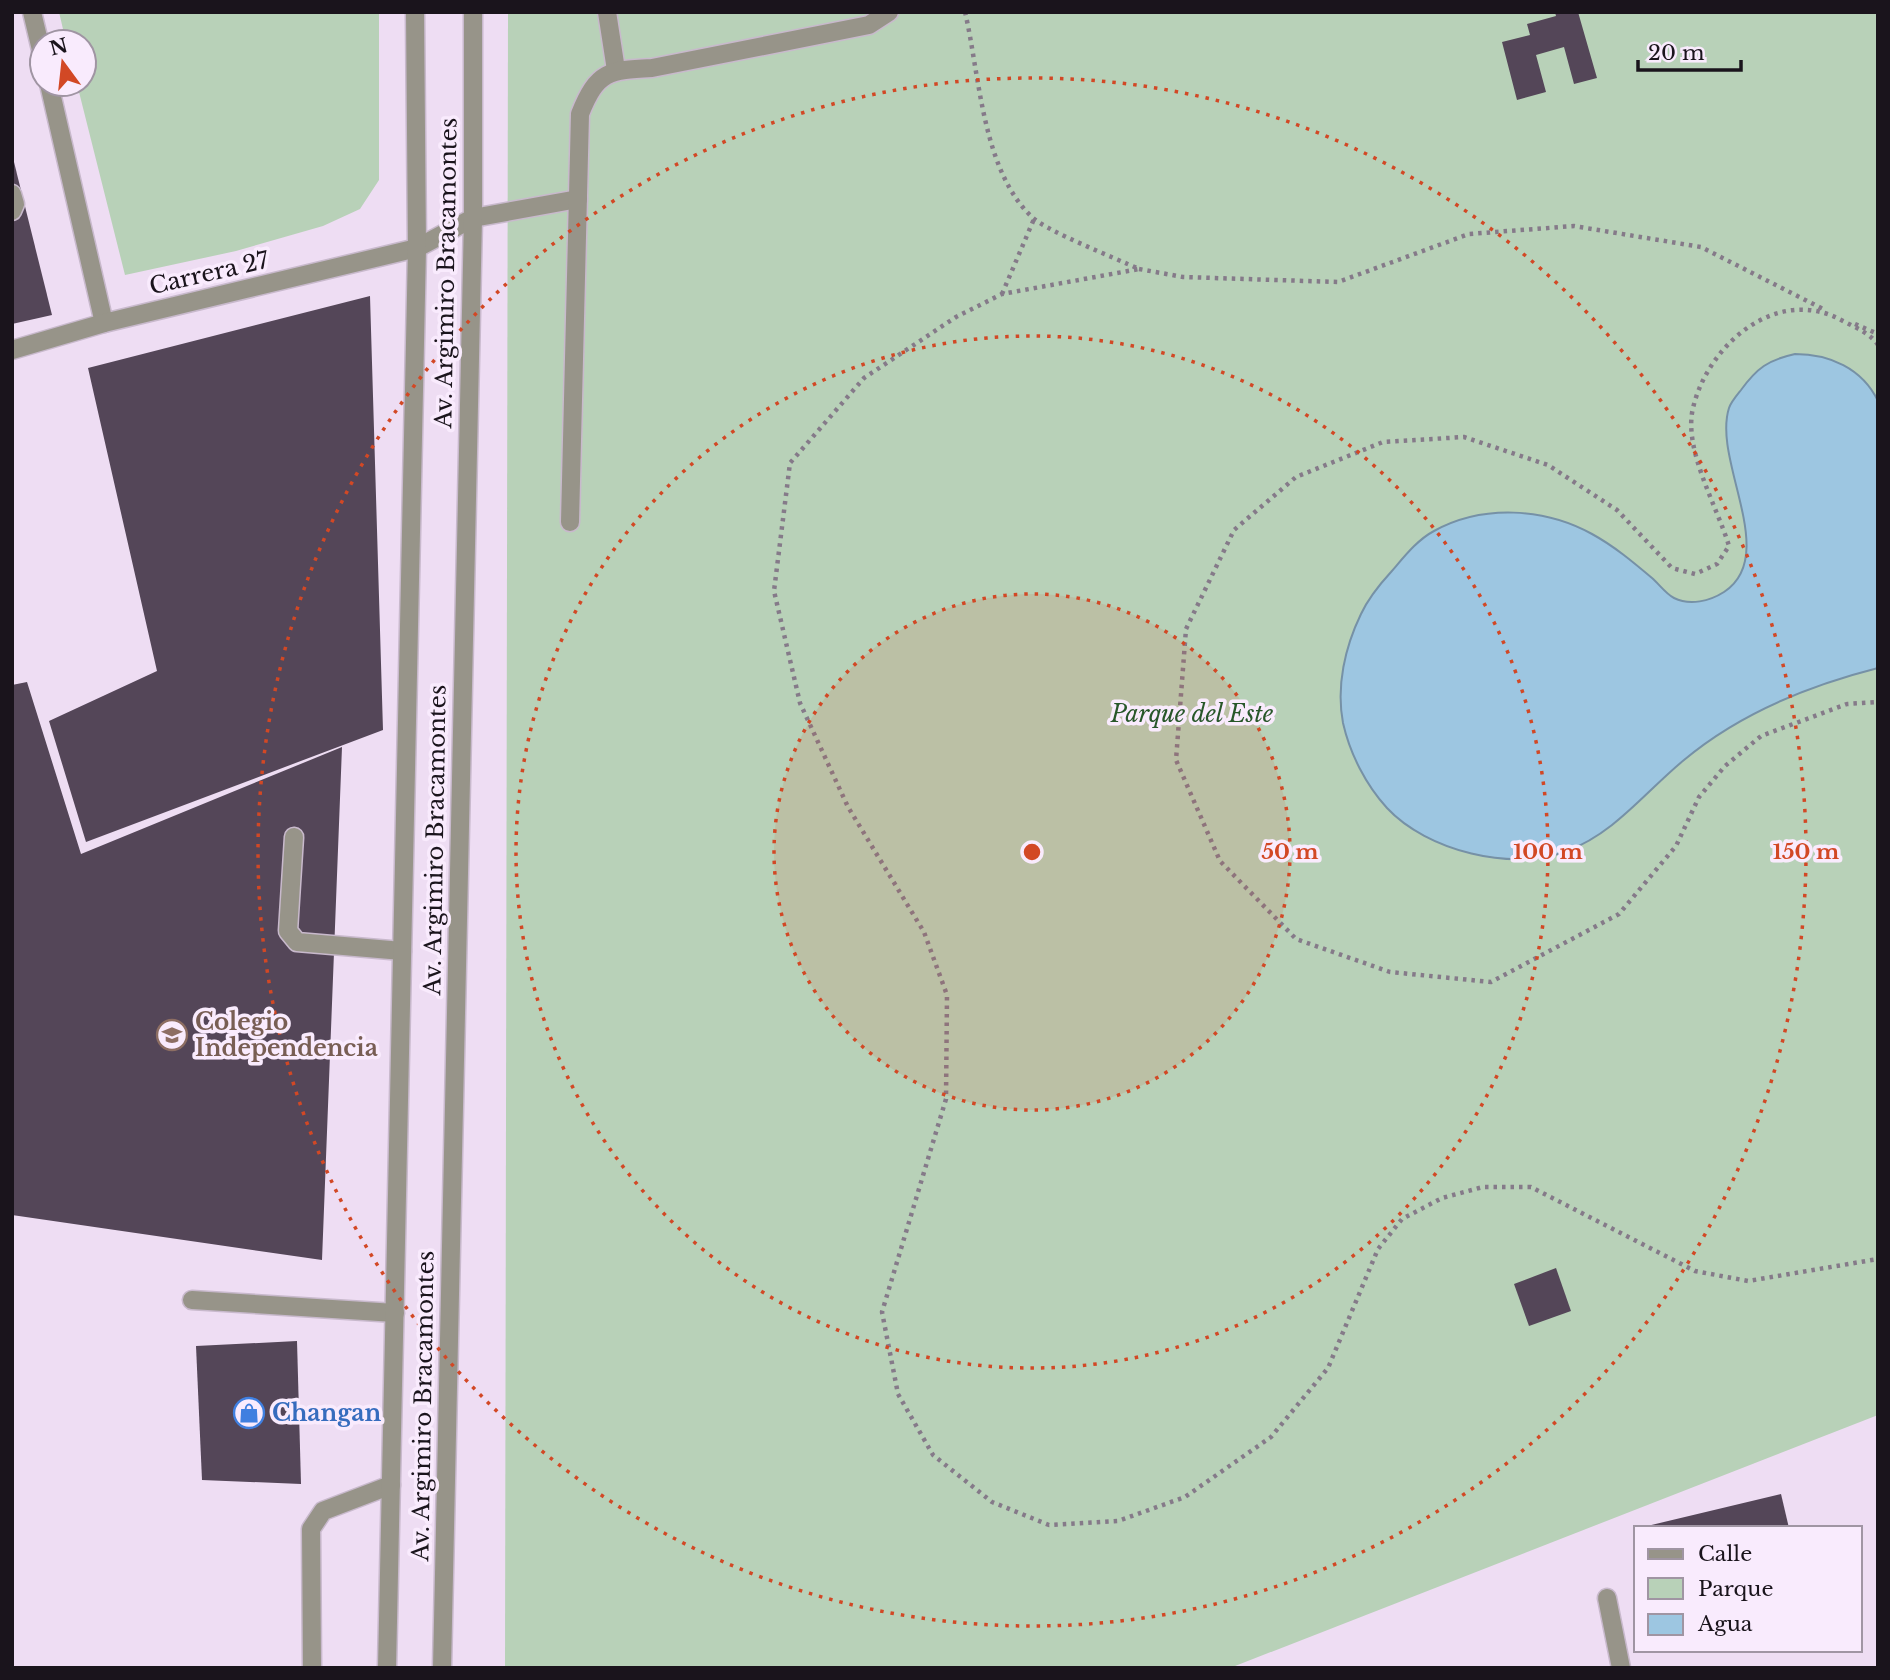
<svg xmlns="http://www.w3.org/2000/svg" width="1890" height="1680" viewBox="0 0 1890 1680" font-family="'Libre Baskerville',serif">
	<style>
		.green { fill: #b8d1b8 }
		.water { fill: #9dc6e1; stroke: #7691a6; stroke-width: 2 }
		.building { fill: #544658 }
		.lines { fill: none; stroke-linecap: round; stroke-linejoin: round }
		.service-casing { stroke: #c8b9cc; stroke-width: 21 }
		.minor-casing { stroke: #c8b9cc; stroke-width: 21 }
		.tertiary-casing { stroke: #c8b9cc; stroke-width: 21 }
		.path { stroke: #857a89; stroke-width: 4.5; stroke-dasharray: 3.5 5; stroke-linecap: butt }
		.service { stroke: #979489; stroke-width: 18 }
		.minor { stroke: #979489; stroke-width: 18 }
		.tertiary { stroke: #979489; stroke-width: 18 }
		.ring { fill: none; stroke: #d24825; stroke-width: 3.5; stroke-dasharray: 3.5 7 }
		.labels { text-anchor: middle; stroke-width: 7; stroke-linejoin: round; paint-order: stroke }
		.street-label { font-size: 23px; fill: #1a141c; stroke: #f9ebfd }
		.park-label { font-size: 23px; font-style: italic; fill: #28572a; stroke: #f9ebfd }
		.education-label { font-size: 23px; font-weight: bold; fill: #785e54; stroke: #f9ebfd; text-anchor: start }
		.shop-label { font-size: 23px; font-weight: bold; fill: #366cbe; stroke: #f9ebfd; text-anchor: start }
		.centre { fill: #d24825; stroke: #f9ebfd; stroke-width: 3.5 }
		.ring-label { font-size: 21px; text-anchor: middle; font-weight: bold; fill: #d24825; stroke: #f9ebfd; stroke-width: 7; stroke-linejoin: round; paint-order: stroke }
	</style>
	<rect width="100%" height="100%" fill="#eeddf3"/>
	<!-- green -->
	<g class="green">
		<path d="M59 12H379V180L360 209 323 226 236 251 125 275 77 84H84V42H66Z"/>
		<path d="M508 12H1878V1415L1230 1668H505Z"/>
	</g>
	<!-- water -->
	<path class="water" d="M1795 354C1829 354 1862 368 1878 401V668C1807 686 1740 713 1684 760 1645 792 1615 833 1567 851 1512 872 1427 851 1387 808 1366 785 1350 754 1343 723 1336 686 1345 647 1361 614 1368 599 1380 584 1391 572 1404 557 1417 540 1434 531 1483 504 1545 508 1592 534 1614 546 1633 562 1652 578 1659 584 1666 594 1674 598 1690 606 1710 601 1724 592 1780 555 1712 461 1729 408 1731 402 1737 395 1741 390 1757 368 1768 360 1795 354Z"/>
	<!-- building -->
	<g class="building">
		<path d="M1555 12H1578L1597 78 1574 84 1564 47 1536 55 1546 92 1517 100 1502 42 1530 35 1527 24 1556 16Z"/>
		<path d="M12 154 52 315 12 324Z"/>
		<path d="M370 296 383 730 86 842 49 721 157 671 88 368Z"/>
		<path d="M27 682 81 854 342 747 322 1260 12 1215V685Z"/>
		<path d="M1556 1268 1571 1311 1529 1326 1514 1284Z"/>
		<path d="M297 1341 301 1484 202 1480 196 1346Z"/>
		<path d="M1781 1494 1789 1528H1644L1643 1527Z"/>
	</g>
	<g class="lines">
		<!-- service casing -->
		<g class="service-casing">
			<g id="service">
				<path d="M607 12 616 70"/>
				<path d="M12 194 15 204 12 211"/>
				<path d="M473 218 578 199"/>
				<path d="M570 522 580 114C597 71 609 70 652 68L869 25 889 12"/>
				<path d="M294 837 288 931 297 942 402 951"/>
				<path d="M192 1300 395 1313"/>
				<path d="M312 1668 311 1529 323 1511 391 1485"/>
			</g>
		</g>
		<!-- minor casing -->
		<g class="minor-casing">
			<g id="minor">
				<path d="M32 12 42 54"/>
				<path d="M49 84 104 323"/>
				<path d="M12 350 104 323 417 248 473 218"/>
				<path d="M1607 1598 1621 1668"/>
			</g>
		</g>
		<!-- tertiary casing -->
		<g class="tertiary-casing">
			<g id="tertiary">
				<path d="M387 1668 417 248 415 12"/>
				<path d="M442 1668 473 218V12"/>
			</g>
		</g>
		<!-- path -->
		<g class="path">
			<path d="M965 12C980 76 982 171 1033 218 1049 232 1115 258 1139 269L1002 294 956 317 864 378 790 463 774 591 800 703 848 807 924 932 947 995 946 1099 882 1312 898 1394 933 1455 992 1502 1049 1525 1118 1521 1185 1497 1271 1437 1328 1368 1378 1249 1402 1219 1442 1198 1483 1187H1531L1695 1271 1748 1281 1878 1259"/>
			<path d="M1139 269 1183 277 1338 282 1469 234 1574 226 1701 247 1825 310"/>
			<path d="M1002 294 1034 219"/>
			<path d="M1855 324 1878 334"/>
			<path d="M1878 345C1870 333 1856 328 1843 321 1778 284 1708 344 1693 408 1683 449 1717 506 1729 546L1717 564 1695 574 1672 568 1617 510 1548 465 1464 437 1383 442 1296 477 1234 530 1186 629 1176 760 1220 861 1296 939 1390 972 1491 982 1619 914 1676 846 1699 797 1725 766 1761 736 1847 704 1878 702"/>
		</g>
		<!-- service -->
		<use href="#service" class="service"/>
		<!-- minor -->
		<use href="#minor" class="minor"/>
		<!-- tertiary -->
		<use href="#tertiary" class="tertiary"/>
	</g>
	<!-- distance rings -->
	<circle cx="1032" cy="852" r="258" fill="#d24825" fill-opacity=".12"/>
	<g class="ring">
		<circle cx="1032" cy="852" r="258"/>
		<circle cx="1032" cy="852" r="516"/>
		<circle cx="1032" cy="852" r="774"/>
	</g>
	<!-- icons -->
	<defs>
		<g id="school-ring" transform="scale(1.575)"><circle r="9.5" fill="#f9ebfd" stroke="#8d6e63" stroke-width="1.5"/><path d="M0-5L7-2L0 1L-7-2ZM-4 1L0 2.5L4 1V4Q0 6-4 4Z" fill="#8d6e63"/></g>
		<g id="shop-ring" transform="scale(1.575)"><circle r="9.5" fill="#f9ebfd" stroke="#3f7fe0" stroke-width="1.5"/><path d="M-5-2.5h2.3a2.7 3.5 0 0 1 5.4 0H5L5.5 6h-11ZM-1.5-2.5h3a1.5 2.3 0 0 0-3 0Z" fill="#3f7fe0"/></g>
	</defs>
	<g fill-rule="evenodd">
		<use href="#school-ring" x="172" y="1035"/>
		<use href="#shop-ring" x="249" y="1413"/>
	</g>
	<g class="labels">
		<!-- street labels -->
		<g class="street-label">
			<text transform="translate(209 273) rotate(-13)" y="8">Carrera 27</text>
			<text transform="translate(446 273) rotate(-89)" y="8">Av. Argimiro Bracamontes</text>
			<text transform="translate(435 840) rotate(-89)" y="8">Av. Argimiro Bracamontes</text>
			<text transform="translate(423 1406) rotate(-89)" y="8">Av. Argimiro Bracamontes</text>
		</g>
		<!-- park labels -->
		<g class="park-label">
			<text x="1192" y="722">Parque del Este</text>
		</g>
		<!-- education labels -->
		<g class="education-label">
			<text x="195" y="1030">Colegio<tspan x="195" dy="26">Independencia</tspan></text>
		</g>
		<!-- shop labels -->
		<g class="shop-label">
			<text x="272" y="1421">Changan</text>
		</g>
	</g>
	<circle cx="1032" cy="852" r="10" class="centre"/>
	<g class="ring-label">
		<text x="1290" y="859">50 m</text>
		<text x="1548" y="859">100 m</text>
		<text x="1806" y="859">150 m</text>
	</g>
	<!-- border -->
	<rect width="1890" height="1680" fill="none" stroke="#1a141c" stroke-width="28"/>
	<!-- legend -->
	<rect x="1634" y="1526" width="228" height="126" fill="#f9ebfd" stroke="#a095a3" stroke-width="2"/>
	<rect x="1648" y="1549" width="35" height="10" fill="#979489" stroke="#a095a3" stroke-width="2"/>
	<text x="1698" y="1561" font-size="21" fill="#1a141c">Calle</text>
	<rect x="1648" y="1578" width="35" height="21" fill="#b8d1b8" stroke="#a095a3" stroke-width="2"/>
	<text x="1698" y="1596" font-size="21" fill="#1a141c">Parque</text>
	<rect x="1648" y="1614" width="35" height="21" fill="#9dc6e1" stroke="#a095a3" stroke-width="2"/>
	<text x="1698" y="1631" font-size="21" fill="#1a141c">Agua</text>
	<!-- north arrow -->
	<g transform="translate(63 63) rotate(345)"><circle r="33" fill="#f9ebfd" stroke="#a095a3" stroke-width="2"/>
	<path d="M0-5L12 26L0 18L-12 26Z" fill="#d24825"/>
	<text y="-10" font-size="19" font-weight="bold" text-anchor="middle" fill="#1a141c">N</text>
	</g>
	<!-- scale -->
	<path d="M1638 60v10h103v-10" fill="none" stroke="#1a141c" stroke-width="3.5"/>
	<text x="1648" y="60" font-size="21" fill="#1a141c" stroke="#f9ebfd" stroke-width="5" paint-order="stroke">20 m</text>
</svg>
